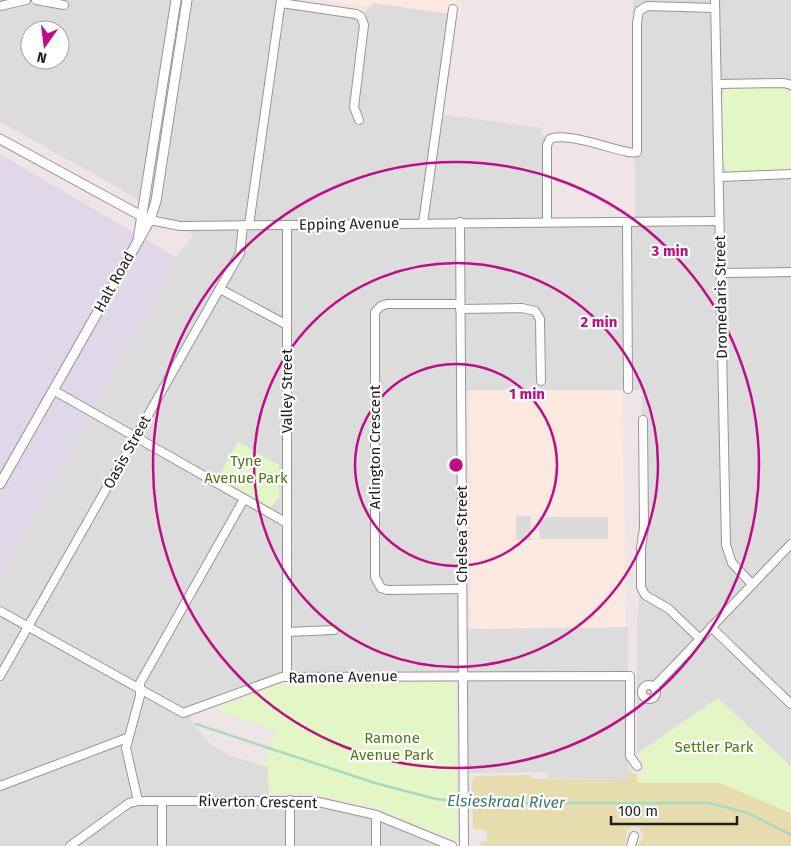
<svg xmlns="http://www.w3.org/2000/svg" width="791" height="846" viewBox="0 0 791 846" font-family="'Fira Sans',sans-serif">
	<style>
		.residential { fill: #dddcdc; fill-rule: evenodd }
		.industrial { fill: #e0d8e8 }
		.education { fill: #fde9e0 }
		.grass { fill: #e6dcae }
		.park { fill: #e3f6c5 }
		.parking { fill: #dbdbdb }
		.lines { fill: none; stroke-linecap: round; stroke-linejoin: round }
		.stream { stroke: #a8dac3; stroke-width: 2.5 }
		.minor-casing { stroke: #969696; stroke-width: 10 }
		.tertiary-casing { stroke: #969696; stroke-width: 11 }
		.minor { stroke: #fff; stroke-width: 8 }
		.tertiary { stroke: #fff; stroke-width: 9 }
		.ring { fill: none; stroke: #c10c87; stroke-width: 2.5 }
		.labels { text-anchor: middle; stroke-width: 4.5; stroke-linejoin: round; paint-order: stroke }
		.street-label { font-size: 15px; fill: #1f1f1f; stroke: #fff }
		.park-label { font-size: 15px; fill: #4f7712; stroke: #fff }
		.water-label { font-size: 16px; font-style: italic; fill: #3d7b70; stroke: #fff }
		.centre { fill: #c10c87; stroke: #fff; stroke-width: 2.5 }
		.ring-label { font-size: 15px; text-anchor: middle; font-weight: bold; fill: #c10c87; stroke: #fff; stroke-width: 4.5; stroke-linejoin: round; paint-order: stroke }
	</style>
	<rect width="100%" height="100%" fill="#efe5e6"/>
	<!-- residential -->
	<path class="residential" d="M0 0H280L361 16 371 7 372 3 453 14 440 114 541 128 542 134 550 139 547 221H635L633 0H791V767L718 698 637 754V627L644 528 642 390 460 391 462 629 628 627V780L547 778V772L464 773 463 677 283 678 190 713 191 721 211 745 233 757 268 767 269 799 315 800 377 813 455 846H0V575L176 257 193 236 115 186 0 122ZM30 30H60V60H30Z"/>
	<!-- industrial -->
	<path class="industrial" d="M0 154 176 257 0 575Z"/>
	<!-- education -->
	<g class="education">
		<path d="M319 0H460L461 15 372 3 371 7Z"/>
		<path d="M470 390H622L626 627 471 629Z"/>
	</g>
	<!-- grass -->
	<path class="grass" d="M628 769 631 773 637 774 638 783H720L791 813V846H636C644 839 647 831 635 826L627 830 625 846H481L480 842 487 841 486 830 473 829 472 782 475 776 530 775 533 779 627 780Z"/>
	<!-- park -->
	<g class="park">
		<path d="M781 86 791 92V167L786 171 728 172 723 163 722 96 725 89 730 87Z"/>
		<path d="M238 442 279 465V498L271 507 218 477Z"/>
		<path d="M284 683 451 682 456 684 457 839H452L373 807 307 793H269L268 767 263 766 276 730 219 711 221 706Z"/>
		<path d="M718 698 791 767V813L720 783H637V774C651 768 642 760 637 754Z"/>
	</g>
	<!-- parking -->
	<g class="parking">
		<rect x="516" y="516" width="15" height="24"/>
		<rect x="539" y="517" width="69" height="22"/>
	</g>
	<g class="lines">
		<!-- stream -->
		<path class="stream" d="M196 724 375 783 436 799 479 803H709L748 813 791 835"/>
		<!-- minor casing -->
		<g class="minor-casing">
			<g id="minor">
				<path d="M36 0 64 5"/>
				<path d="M715 0 726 545 732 563 752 584"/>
				<path d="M281 3 356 14 361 17 364 25 354 107 359 120"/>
				<path d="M0 6 26 0"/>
				<path d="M717 84 784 83 791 85"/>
				<path d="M719 177 791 174"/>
				<path d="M150 220 180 226 719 221"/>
				<path d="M460 222 464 846"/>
				<path d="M547 222V145L550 139C569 130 629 157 637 152V23L639 11 647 6 715 8"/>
				<path d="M423 223 453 9"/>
				<path d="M627 223 628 389"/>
				<path d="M249 225 281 0"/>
				<path d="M287 225V677"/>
				<path d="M721 273 791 272"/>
				<path d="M220 289 287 325"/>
				<path d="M460 304H387L381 306 375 312V577L381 588 387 590 462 589"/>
				<path d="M460 309 522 308 535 311 540 319 541 381"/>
				<path d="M53 390 287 523"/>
				<path d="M643 420 644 528 641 548V587L645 595 669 609 700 639"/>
				<path d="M0 611 183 713 282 677 630 676V756L637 766"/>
				<path d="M711 627 791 704"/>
				<path d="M287 632 334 630"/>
				<path d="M0 676 240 253 243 225"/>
				<circle cx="649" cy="692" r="7"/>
				<path d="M654 687 791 544"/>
				<path d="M0 786 127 738"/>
				<path d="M290 800V846"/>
				<path d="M138 801 126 748 140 696V683L244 499"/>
				<path d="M162 801V846"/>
				<path d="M376 815V846"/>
				<path d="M70 846 129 803 138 801H314L376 815 452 846"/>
				<path d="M631 846 634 836"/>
			</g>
		</g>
		<!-- tertiary casing -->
		<g class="tertiary-casing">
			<g id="tertiary">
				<path d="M0 139 145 218"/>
				<path d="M138 240 176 0"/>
				<path d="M0 484 150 220 156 201 187 0"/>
			</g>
		</g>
		<!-- minor -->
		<use href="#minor" class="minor"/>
		<!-- tertiary -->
		<use href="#tertiary" class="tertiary"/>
	</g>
	<!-- distance rings -->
	<g class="ring">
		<circle cx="456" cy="465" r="101"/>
		<circle cx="456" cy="465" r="202"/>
		<circle cx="456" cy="465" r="303"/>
	</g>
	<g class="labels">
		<!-- street labels -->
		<g class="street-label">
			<text transform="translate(349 224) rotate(-1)" y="5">Epping Avenue</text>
			<text transform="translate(114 282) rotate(-61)" y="5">Halt Road</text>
			<text transform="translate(721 297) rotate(-91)" y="5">Dromedaris Street</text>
			<text transform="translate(287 391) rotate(-90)" y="5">Valley Street</text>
			<text transform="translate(375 447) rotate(-90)" y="5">Arlington Crescent</text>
			<text transform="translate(127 452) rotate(-61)" y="5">Oasis Street</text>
			<text transform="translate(462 534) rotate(-90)" y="5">Chelsea Street</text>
			<text transform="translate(343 677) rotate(-1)" y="5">Ramone Avenue</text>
			<text transform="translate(258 802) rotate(1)" y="5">Riverton Crescent</text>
		</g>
		<!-- park labels -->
		<g class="park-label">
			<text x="246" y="466">Tyne<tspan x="246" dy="17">Avenue Park</tspan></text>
			<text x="392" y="743">Ramone<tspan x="392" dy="17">Avenue Park</tspan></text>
			<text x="714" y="752">Settler Park</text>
		</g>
		<!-- water labels -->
		<g class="water-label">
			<text transform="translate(506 801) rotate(1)" y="6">Elsieskraal River</text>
		</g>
	</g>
	<circle cx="456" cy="465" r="8" class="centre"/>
	<g class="ring-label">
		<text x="670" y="256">3 min</text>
		<text x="599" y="327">2 min</text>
		<text x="527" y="399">1 min</text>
	</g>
	<!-- north arrow -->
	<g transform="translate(45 45) rotate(194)"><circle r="24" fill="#ffffff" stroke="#a5a5a5"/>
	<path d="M0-4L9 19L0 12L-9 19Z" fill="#c10c87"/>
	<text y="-8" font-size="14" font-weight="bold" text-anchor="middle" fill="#1f1f1f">N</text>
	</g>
	<!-- scale -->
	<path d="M611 816v8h126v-8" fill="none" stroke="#1f1f1f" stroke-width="2.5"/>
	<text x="618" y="816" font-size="15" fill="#1f1f1f" stroke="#ffffff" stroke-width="4" paint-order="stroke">100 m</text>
</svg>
